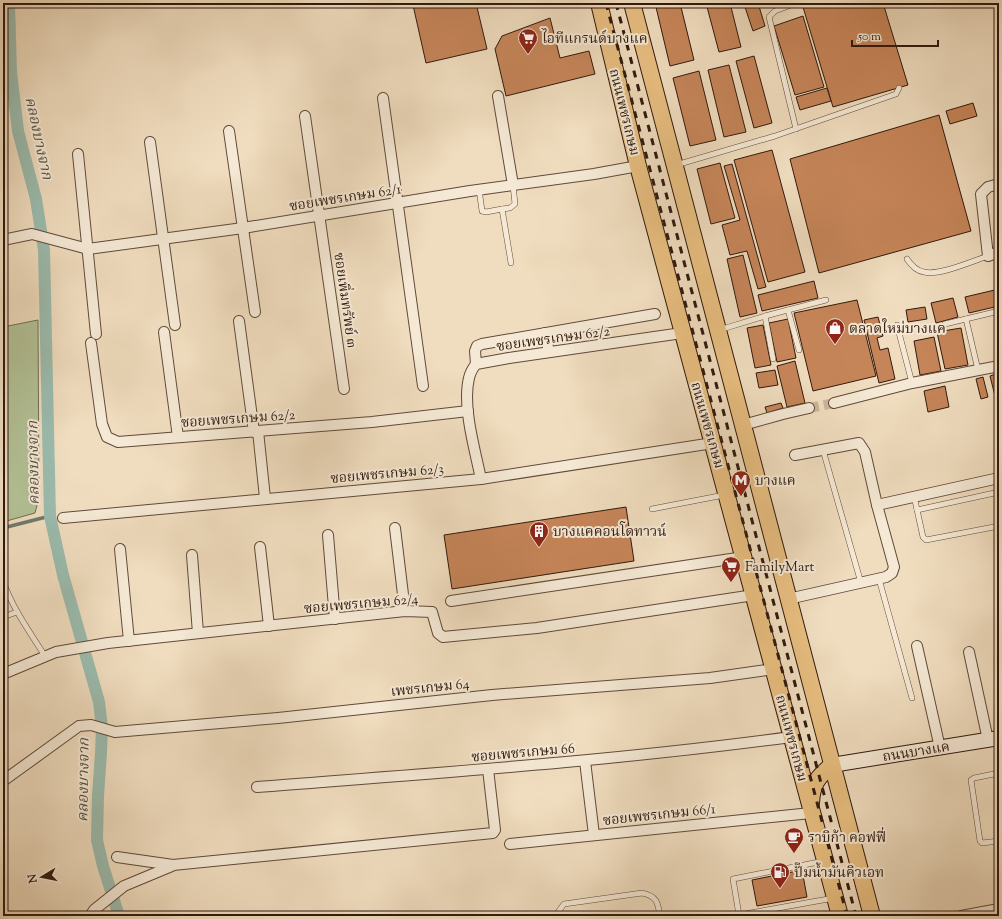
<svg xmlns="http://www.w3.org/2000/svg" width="1002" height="919" viewBox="0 0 1002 919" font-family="'Sorts Mill Goudy','Noto Serif Thai',serif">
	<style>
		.green { fill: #b3c297; stroke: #726e52 }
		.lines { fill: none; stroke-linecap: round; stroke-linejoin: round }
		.stream { stroke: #707b6e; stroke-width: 3.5 }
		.canal { stroke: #9bbcae; stroke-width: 12 }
		.building { fill: #c68559; stroke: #30190e }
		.street-tunnel { stroke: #cab69c; stroke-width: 10; stroke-dasharray: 10 5; stroke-linecap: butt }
		.lane-casing { stroke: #604a3a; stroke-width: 6 }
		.street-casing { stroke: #604a3a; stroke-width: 12 }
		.secondary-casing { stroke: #30190e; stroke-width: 16 }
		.primary-casing { stroke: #30190e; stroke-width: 18 }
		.lane { stroke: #f5e9d5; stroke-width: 5 }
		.street { stroke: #f5e9d5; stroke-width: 10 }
		.secondary { stroke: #f5e9d5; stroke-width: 14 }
		.primary { stroke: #e8be80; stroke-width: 16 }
		.rail { stroke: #30190e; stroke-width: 3; stroke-dasharray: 7 7; stroke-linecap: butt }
		.labels { text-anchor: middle; stroke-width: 4; stroke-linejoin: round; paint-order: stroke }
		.poi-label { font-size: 14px; fill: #30190e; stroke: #f5e9d5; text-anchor: start }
		.street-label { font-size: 14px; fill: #30190e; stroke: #f5e9d5 }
		.water-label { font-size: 15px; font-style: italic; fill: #555246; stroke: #f5e9d5 }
	</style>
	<rect width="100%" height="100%" fill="#f0ddbf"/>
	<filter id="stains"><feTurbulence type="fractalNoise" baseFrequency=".005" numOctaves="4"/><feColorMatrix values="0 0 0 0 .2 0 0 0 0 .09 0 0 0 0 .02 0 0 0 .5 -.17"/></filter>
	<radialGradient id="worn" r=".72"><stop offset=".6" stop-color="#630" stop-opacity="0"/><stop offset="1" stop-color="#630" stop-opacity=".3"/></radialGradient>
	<!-- green -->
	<path class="green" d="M38 320 39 498 35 513 3 522V327Z"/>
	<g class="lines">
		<!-- stream -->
		<path class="stream" d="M3 528 50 516"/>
		<!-- canal -->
		<path class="canal" d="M9 3 11 72 18 131 36 199 44 250 50 516 63 575 99 702 102 727 101 753 98 796 97 840 103 866 119 916"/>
	</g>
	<!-- building -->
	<g class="building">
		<path d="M423 3H476L487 49 426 63 413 5Z"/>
		<path d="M655 3H680L694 60 670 66Z"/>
		<path d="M706 3H730L741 47 719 52Z"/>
		<path d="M758 3 765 26 753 31 745 7Z"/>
		<path d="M808 3H883L908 85 833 107 803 7Z"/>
		<path d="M803 16 824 87 795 95 774 26Z"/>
		<path d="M550 18 560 58 589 51 595 74 506 96 495 49 502 36Z"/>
		<path d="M754 56 772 123 754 128 736 61Z"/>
		<path d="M729 65 746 132 724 137 708 70Z"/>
		<path d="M699 71 716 140 690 146 673 78Z"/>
		<path d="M827 88 831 101 800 110 796 97Z"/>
		<path d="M973 103 977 116 950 124 946 111Z"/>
		<path d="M939 115 971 231 819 273 790 159Z"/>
		<path d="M772 150 805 272 768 282 734 160Z"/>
		<path d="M720 163 735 218 711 224 697 169Z"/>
		<path d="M732 164 766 287 758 289 747 251 730 255 722 225 740 220 724 166Z"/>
		<path d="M743 255 757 313 740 317 727 259Z"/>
		<path d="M814 281 818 298 762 311 758 295Z"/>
		<path d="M999 289V306L969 313 965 297Z"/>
		<path d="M953 298 958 317 936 323 931 303Z"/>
		<path d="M857 300 876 376 813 391 794 313Z"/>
		<path d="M925 307 927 319 908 322 906 310Z"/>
		<path d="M878 317 883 336 877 338 880 350 888 348 895 379 879 383 864 320Z"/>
		<path d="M788 319 796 358 777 362 769 323Z"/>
		<path d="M763 325 771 365 755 368 747 328Z"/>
		<path d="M961 328 968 365 945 369 937 332Z"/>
		<path d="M934 337 941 371 920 375 914 341Z"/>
		<path d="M795 361 805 403 787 407 777 366Z"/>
		<path d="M775 370 778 385 759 388 756 373Z"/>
		<path d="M999 373V395L995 396 990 376Z"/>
		<path d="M983 377 988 397 981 399 976 379Z"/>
		<path d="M945 386 949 407 928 412 924 391Z"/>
		<path d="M781 403 783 408 767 413 765 407Z"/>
		<path d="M626 507 634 561 452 589 444 535Z"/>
		<path d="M802 870 807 897 757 906 752 880Z"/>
	</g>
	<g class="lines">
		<!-- street-tunnel -->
		<path class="street-tunnel" d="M809 408 834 403"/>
		<!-- lane casing -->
		<g class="lane-casing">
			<g id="lane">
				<path d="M796 129 769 17 775 11 796 3"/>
				<path d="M676 165 775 136 896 94 899 88"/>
				<path d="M479 189 482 211 486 212 502 209 511 263"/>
				<path d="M502 209 510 208 515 204 513 185"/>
				<path d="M907 259C911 265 917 271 924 272 939 276 973 261 988 256"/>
				<path d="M788 310 799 350"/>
				<path d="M765 316 773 359"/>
				<path d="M966 319 978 370"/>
				<path d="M945 324 999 311"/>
				<path d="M897 325 912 383"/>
				<path d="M719 330 765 316 826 300"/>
				<path d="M823 450 861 583"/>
				<path d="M914 496 923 537 926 540 999 526"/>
				<path d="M652 509 724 495"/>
				<path d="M917 510 999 492"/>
				<path d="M879 579 912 698"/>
				<path d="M3 581C13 609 29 631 45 656"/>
				<path d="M3 617 17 612"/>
				<path d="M999 773 974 778 971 780 980 841 982 843 999 841"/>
				<path d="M824 861 733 879 739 915 834 898"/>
				<path d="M557 916 558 912 564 904 642 893C657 896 658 903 660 916"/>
			</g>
		</g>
		<!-- street casing -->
		<g class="street-casing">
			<g id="street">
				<path d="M498 96 513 185"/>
				<path d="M383 98 423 386"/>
				<path d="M305 116 344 389"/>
				<path d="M229 131 255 312"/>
				<path d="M150 142 175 325"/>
				<path d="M78 154 96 334"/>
				<path d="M999 184 988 187 981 194 988 256 999 252"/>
				<path d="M3 240 32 234 88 249 243 228 470 191 594 174 638 166"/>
				<path d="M239 321 254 432"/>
				<path d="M164 332 178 437"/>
				<path d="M545 333 549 352"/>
				<path d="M91 343 102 424 107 437 118 442 372 422 468 411"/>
				<path d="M476 364 475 351 477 346 482 344 655 314"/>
				<path d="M834 403 912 383 999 366"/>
				<path d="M743 425 783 414 809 408"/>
				<path d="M258 431 265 498"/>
				<path d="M481 479C475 450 462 406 469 378 470 373 473 368 476 364L509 358 682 333"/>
				<path d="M877 505 999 478"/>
				<path d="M63 518 481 479 713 443"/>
				<path d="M395 528 405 611"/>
				<path d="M328 535 335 619"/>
				<path d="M260 547 269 626"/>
				<path d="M120 549 129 641"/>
				<path d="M192 555 198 633"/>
				<path d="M788 599 886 577 892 573 894 567 877 505 865 452 859 443 795 455"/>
				<path d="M451 601 744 557"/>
				<path d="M917 646 940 748"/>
				<path d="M969 652 988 740"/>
				<path d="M3 674 56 652 108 643 405 611 432 612 438 633 443 637 537 628 754 595"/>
				<path d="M585 761 594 835"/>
				<path d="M3 781 79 726 91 725 115 732 278 718 492 695 710 678 774 669"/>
				<path d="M257 787C435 773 614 761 791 737"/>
				<path d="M510 844 811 813"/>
				<path d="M117 857 173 865 493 833 495 830 488 769"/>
				<path d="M90 916 94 910 124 886 172 866"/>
				<path d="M961 916 999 909"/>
			</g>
		</g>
		<!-- secondary casing -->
		<g class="secondary-casing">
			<path id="secondary" d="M832 765 999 738"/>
		</g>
		<!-- primary casing -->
		<g class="primary-casing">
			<g id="primary">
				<path d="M599 3 638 166 840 916"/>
				<path d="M632 3 872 916"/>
				<path d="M811 803C812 783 818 777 832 765"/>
			</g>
		</g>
		<!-- lane -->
		<use href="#lane" class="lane"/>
		<!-- street -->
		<use href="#street" class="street"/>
		<!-- secondary -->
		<use href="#secondary" class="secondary"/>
		<!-- primary -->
		<use href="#primary" class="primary"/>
		<!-- rail -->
		<g class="rail">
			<path d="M606 3 847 916"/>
			<path d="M616 3 856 916"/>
		</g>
	</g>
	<!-- icons -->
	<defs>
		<g id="supermarket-pin" transform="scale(1)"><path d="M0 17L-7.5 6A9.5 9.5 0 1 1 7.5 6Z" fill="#8f2418" stroke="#f5e9d5"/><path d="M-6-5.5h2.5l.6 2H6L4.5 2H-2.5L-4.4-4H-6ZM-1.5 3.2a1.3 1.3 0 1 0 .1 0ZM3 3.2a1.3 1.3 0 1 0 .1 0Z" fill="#fff"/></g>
		<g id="shop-pin" transform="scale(1)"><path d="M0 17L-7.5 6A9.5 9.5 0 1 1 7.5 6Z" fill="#8f2418" stroke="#f5e9d5"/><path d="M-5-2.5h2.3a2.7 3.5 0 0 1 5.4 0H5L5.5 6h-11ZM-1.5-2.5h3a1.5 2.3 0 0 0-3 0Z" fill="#fff"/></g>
		<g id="metro-pin" transform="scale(1)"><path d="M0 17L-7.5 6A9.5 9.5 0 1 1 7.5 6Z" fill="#8f2418" stroke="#f5e9d5"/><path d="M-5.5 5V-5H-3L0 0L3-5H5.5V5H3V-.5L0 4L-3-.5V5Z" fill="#fff"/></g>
		<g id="building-pin" transform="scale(1)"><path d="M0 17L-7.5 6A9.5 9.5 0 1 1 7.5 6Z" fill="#8f2418" stroke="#f5e9d5"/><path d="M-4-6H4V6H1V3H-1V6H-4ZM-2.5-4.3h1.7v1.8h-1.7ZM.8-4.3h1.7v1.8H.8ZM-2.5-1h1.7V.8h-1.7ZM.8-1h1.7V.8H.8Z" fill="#fff"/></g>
		<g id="cafe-pin" transform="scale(1)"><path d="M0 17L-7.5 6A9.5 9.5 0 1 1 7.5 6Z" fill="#8f2418" stroke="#f5e9d5"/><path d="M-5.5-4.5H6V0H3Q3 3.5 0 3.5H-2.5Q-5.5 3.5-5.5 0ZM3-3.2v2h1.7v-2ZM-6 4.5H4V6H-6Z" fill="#fff"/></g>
		<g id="fuel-pin" transform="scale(1)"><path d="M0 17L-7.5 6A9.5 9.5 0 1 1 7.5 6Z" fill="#8f2418" stroke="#f5e9d5"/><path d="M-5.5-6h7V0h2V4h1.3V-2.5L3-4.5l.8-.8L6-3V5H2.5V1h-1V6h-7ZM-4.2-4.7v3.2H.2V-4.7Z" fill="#fff"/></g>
	</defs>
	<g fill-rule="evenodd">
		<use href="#supermarket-pin" x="528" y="38"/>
		<use href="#shop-pin" x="835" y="328"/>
		<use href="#metro-pin" x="741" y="480"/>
		<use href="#building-pin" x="539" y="531"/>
		<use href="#supermarket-pin" x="731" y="566"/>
		<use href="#cafe-pin" x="794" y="837"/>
		<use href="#fuel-pin" x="780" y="872"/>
	</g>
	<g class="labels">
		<!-- poi labels -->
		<g class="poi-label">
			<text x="542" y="43">ไอทีแกรนด์บางแค</text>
			<text x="849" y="333">ตลาดใหม่บางแค</text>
			<text x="755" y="485">บางแค</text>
			<text x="553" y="536">บางแคคอนโดทาวน์</text>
			<text x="745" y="571">FamilyMart</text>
			<text x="808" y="842">ราบิก้า คอฟฟี่</text>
			<text x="794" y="877">ปั๊มน้ำมันคิวเอท</text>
		</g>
		<!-- street labels -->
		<g class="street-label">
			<text transform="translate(625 112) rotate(76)" y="5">ถนนเพชรเกษม</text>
			<text transform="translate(345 197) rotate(-9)" y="5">ซอยเพชรเกษม 62/1</text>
			<text transform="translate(346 300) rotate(82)" y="5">ซอยเพิ่มทรัพย์ ๓</text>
			<text transform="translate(553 338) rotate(-8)" y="5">ซอยเพชรเกษม 62/2</text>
			<text transform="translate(238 418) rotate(-4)" y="5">ซอยเพชรเกษม 62/2</text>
			<text transform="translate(708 425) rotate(74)" y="5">ถนนเพชรเกษม</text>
			<text transform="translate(387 473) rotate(-5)" y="5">ซอยเพชรเกษม 62/3</text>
			<text transform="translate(361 603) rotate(-5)" y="5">ซอยเพชรเกษม 62/4</text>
			<text transform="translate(430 687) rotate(-6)" y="5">เพชรเกษม 64</text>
			<text transform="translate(792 738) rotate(75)" y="5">ถนนเพชรเกษม</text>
			<text transform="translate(916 751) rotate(-9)" y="5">ถนนบางแค</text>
			<text transform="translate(523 752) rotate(-5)" y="5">ซอยเพชรเกษม 66</text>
			<text transform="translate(659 814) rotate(-6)" y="5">ซอยเพชรเกษม 66/1</text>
		</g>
		<!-- water labels -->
		<g class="water-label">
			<text transform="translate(39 138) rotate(78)" y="5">คลองบางจาก</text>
			<text transform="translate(33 463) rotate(-91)" y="5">คลองบางจาก</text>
			<text transform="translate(83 780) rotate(-89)" y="5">คลองบางจาก</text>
		</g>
	</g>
	<!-- margin -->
	<rect width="1002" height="919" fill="none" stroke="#f0ddbf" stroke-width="16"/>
	<rect x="4" y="4" width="994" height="911" fill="none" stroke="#30190e" stroke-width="2"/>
	<rect x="8" y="8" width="986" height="903" fill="none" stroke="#30190e"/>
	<!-- north arrow -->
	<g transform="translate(42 877) rotate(260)" stroke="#f5e9d5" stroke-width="3" paint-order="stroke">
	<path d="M0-3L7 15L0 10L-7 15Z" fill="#30190e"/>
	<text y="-6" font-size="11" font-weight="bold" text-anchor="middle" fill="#30190e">N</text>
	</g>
	<!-- scale -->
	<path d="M852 40v6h86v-6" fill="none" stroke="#30190e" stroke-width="2"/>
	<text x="858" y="40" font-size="12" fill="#30190e" stroke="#f5e9d5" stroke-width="3" paint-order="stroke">50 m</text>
	<rect width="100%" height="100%" filter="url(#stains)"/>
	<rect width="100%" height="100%" fill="url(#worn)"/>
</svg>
